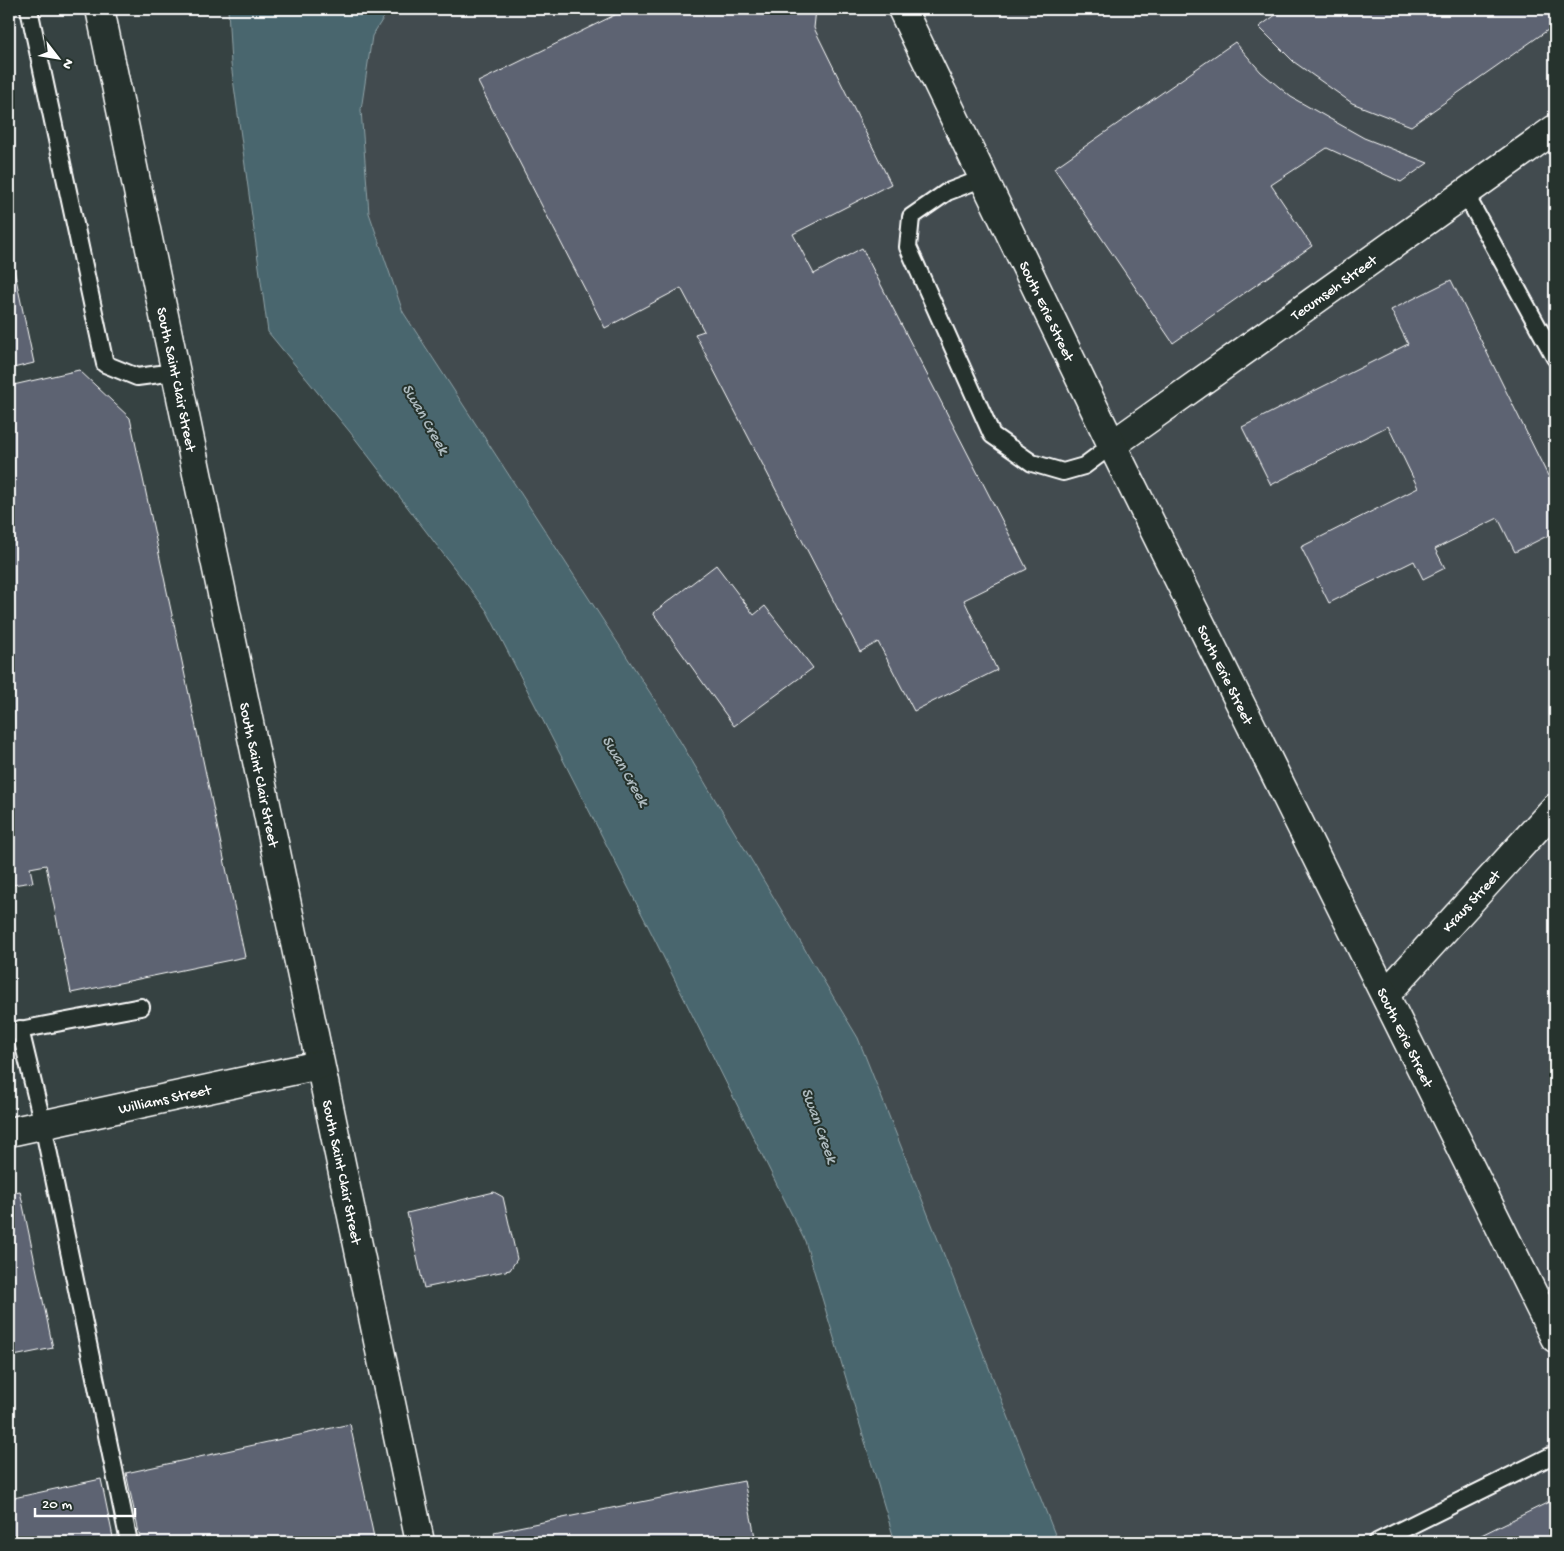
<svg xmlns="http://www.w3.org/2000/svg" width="1564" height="1551" viewBox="0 0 1564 1551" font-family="'Gochi Hand',sans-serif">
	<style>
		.built { fill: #424c50 }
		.water { fill: #48666e; stroke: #91a3a8 }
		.building { fill: #5d6472; stroke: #fff }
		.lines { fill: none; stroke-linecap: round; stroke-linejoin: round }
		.lane-casing { stroke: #fff; stroke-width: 20 }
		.street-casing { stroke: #fff; stroke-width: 31 }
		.secondary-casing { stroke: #fff; stroke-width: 31 }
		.lane { stroke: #26332d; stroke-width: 16 }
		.street { stroke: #26332d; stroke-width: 28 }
		.secondary { stroke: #26332d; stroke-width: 28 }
		.labels { text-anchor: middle; stroke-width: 4; stroke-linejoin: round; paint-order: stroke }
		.street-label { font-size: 15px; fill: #fff; stroke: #26332d }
		.water-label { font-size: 16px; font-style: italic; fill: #adbabe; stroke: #26332d }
	</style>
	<rect width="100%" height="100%" fill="#364242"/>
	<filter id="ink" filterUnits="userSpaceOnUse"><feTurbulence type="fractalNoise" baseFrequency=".02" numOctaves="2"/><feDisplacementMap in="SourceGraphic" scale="10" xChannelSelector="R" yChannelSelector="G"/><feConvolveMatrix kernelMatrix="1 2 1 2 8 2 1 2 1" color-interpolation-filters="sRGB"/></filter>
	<g filter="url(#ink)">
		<!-- built -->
		<path class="built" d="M389 9H1555V1542H1058L858 1038 662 711 403 312 369 213 361 110 372 36Z"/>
		<!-- water -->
		<path class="water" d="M228 9H389L372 36 361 110 369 213 403 312 662 711 858 1038 1058 1542H895L805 1241 649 928 487 611 350 432 268 332 231 64Z"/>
		<!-- building -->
		<g class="building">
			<path d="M627 9H816L814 28 891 184 793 234 814 274 862 248 1027 569 964 600 997 670 914 711 878 642 860 652 695 334 704 331 681 288 605 328 478 82Z"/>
			<path d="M1284 9H1555V25L1411 126 1352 103 1294 62 1259 27Z"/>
			<path d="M1235 42 1261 72 1291 97 1364 138 1428 163 1401 182 1327 148 1271 185 1312 246 1173 343 1054 168Z"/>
			<path d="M9 246 34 363 9 369Z"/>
			<path d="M1451 280 1555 490V532L1515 552 1498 518 1435 549 1445 568 1423 579 1414 561 1329 603 1301 547 1418 488 1388 426 1271 485 1242 427 1408 344 1391 310Z"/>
			<path d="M79 370 130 418 245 957 71 993 46 865 30 868 33 882 12 885V891H9V386Z"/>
			<path d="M716 565 754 615 765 606 813 668 734 726 653 613Z"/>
			<path d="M20 1191 53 1348 9 1357V1193Z"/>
			<path d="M494 1192 503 1197 517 1259 510 1270 424 1288 407 1213Z"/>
			<path d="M350 1424 375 1542H141L126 1473Z"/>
			<path d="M101 1479 114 1542H9V1499Z"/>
			<path d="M744 1481 756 1542H496L494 1532Z"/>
			<path d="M1555 1499V1542H1467Z"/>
		</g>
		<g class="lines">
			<!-- lane casing -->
			<g class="lane-casing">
				<g id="lane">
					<path d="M29 9 105 364 137 377 175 372"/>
					<path d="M984 178 947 192 911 217 908 247 992 435 1032 463 1063 472 1084 466 1112 445"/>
					<path d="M1465 193 1555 358"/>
					<path d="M20 1029 43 1125 129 1542"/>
					<path d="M9 1032 141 1007"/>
					<path d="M1377 1542 1555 1454"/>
				</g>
			</g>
			<!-- street casing -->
			<g class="street-casing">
				<g id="street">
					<path id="s1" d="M100 9 420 1542"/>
					<path id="s2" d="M1112 445 1555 129"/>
					<path id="s3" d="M1386 994 1555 808"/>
					<path id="s4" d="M9 1132 319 1065"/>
				</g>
			</g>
			<!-- secondary casing -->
			<g class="secondary-casing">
				<g id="secondary">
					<path id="s5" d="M902 9 1112 445 1555 1338"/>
				</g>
			</g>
			<!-- lane -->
			<use href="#lane" class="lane"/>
			<!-- street -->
			<use href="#street" class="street"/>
			<!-- secondary -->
			<use href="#secondary" class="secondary"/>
		</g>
	</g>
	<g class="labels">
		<!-- street labels -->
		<g class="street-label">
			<text dy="5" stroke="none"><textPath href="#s2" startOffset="272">Tecumseh Street</textPath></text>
			<text dy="5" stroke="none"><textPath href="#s5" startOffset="335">South Erie Street</textPath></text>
			<text dy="5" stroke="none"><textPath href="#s1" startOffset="378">South Saint Clair Street</textPath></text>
			<text dy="5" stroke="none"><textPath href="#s5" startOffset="740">South Erie Street</textPath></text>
			<text dy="5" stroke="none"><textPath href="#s1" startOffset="782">South Saint Clair Street</textPath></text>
			<text dy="5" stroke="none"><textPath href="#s3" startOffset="126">Kraus Street</textPath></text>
			<text dy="5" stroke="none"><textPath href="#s5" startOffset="1145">South Erie Street</textPath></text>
			<text dy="5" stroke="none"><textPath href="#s4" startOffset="159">Williams Street</textPath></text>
			<text dy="5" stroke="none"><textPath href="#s1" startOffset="1188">South Saint Clair Street</textPath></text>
		</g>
		<!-- water labels -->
		<g class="water-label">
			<text transform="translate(427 418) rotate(60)" y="6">Swan Creek</text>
			<text transform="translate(627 770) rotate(60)" y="6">Swan Creek</text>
			<text transform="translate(821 1125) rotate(70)" y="6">Swan Creek</text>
		</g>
	</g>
	<!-- margin -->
	<rect width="1564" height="1551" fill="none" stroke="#26332d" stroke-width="30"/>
	<rect x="15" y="15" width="1534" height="1521" fill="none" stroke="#fff" stroke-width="2" filter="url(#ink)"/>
	<!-- north arrow -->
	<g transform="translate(58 58) rotate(121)" stroke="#26332d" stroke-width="4" paint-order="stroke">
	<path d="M0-4L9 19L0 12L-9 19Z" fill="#ffffff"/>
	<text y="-8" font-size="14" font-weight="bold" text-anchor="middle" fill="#ffffff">N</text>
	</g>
	<!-- scale -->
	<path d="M35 1508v8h100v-8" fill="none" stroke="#ffffff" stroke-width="2.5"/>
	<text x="42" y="1508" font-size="15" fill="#ffffff" stroke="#26332d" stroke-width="4" paint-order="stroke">20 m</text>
</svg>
